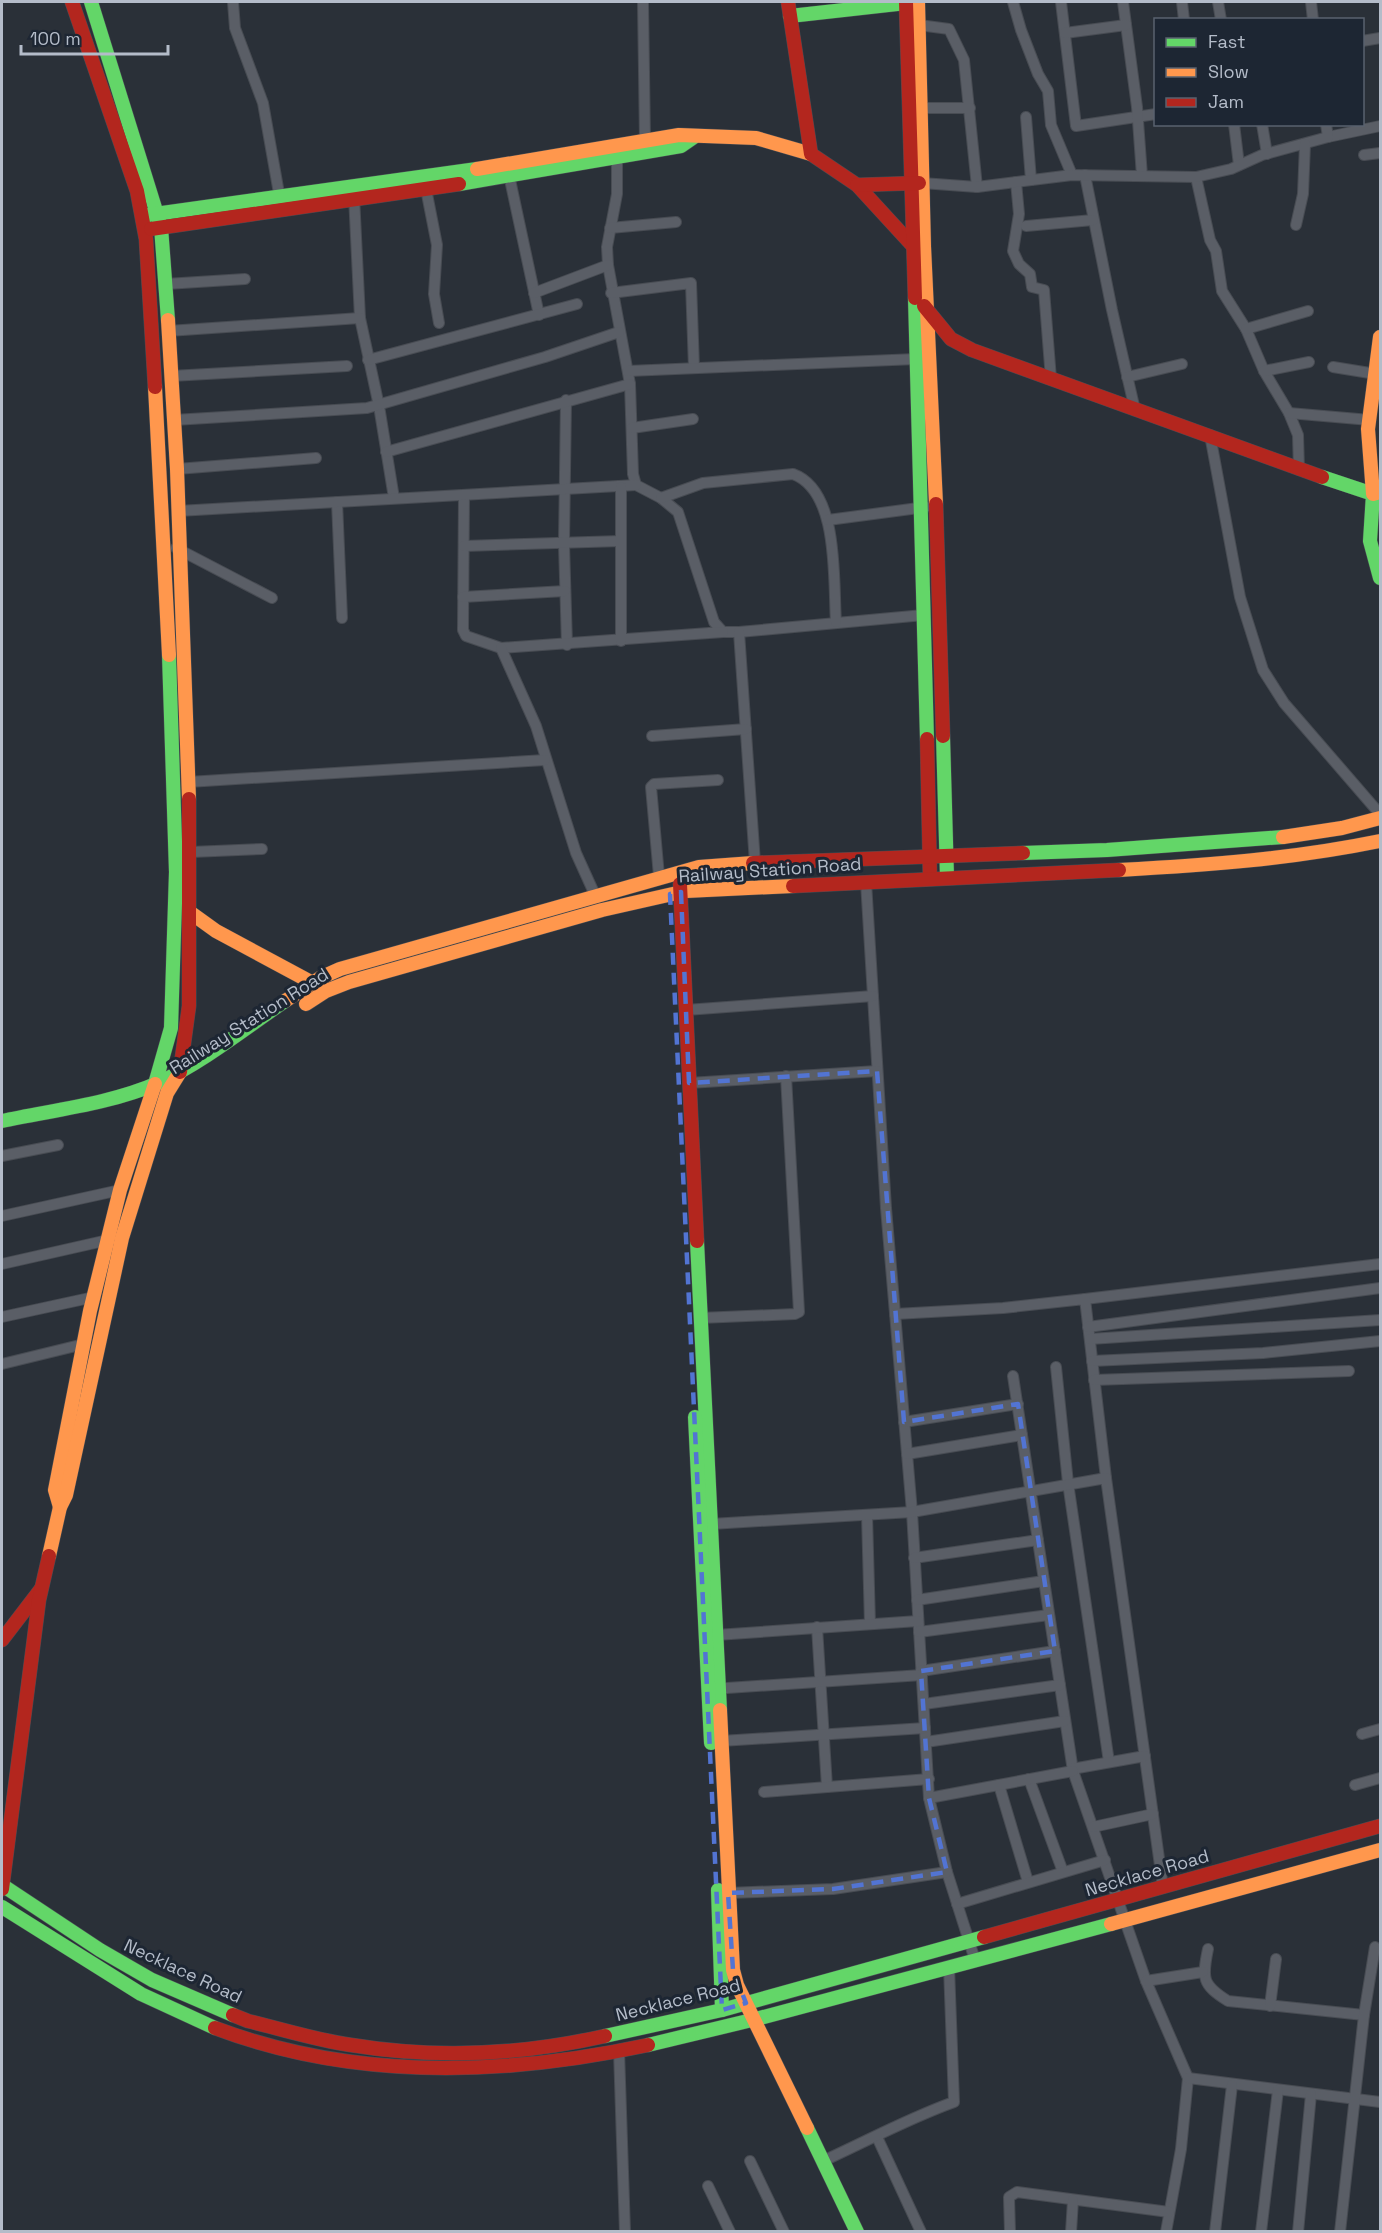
<svg xmlns="http://www.w3.org/2000/svg" width="1382" height="2233" viewBox="0 0 1382 2233" font-family="'Space Grotesk',sans-serif">
	<style>
		.lines { fill: none; stroke-linecap: round; stroke-linejoin: round }
		.street-casing { stroke: #484c53; stroke-width: 12 }
		.fast-casing { stroke: #484c53; stroke-width: 15 }
		.slow-casing { stroke: #484c53; stroke-width: 15 }
		.jam-casing { stroke: #484c53; stroke-width: 15 }
		.street { stroke: #5a5e66; stroke-width: 10 }
		.fast { stroke: #63d668; stroke-width: 14 }
		.slow { stroke: #ff974d; stroke-width: 14 }
		.jam { stroke: #b3261e; stroke-width: 14 }
		.marked { fill: none; stroke: #5274d3; stroke-width: 4.5; stroke-dasharray: 12 8; stroke-linejoin: round }
		.labels { text-anchor: middle; stroke-width: 6; stroke-linejoin: round; paint-order: stroke }
		.street-label { font-size: 18px; fill: #b4bcc9; stroke: #1d2633 }
	</style>
	<rect width="100%" height="100%" fill="#2a3038"/>
	<g class="lines">
		<!-- street casing -->
		<g class="street-casing">
			<g id="street">
				<path d="M233 2 235 28 263 103 280 199"/>
				<path d="M643 2 645 141"/>
				<path d="M1013 2 1021 30 1038 74 1048 91 1051 125 1072 175"/>
				<path d="M1061 2 1076 126 1156 114"/>
				<path d="M1123 2 1137 107 1142 176"/>
				<path d="M1182 2 1184 20"/>
				<path d="M1218 2 1221 20"/>
				<path d="M1311 2 1313 20"/>
				<path d="M919 25 949 29 964 60 977 187"/>
				<path d="M1065 33 1126 25"/>
				<path d="M1362 41 1380 38"/>
				<path d="M920 108H970"/>
				<path d="M1026 117 1031 180"/>
				<path d="M1234 124 1239 165"/>
				<path d="M1262 124 1267 154"/>
				<path d="M1328 137 1380 126"/>
				<path d="M617 154V194L607 247 608 265 630 384 633 474 636 485 661 498 678 512 714 622 723 632H739L924 615"/>
				<path d="M1364 155 1380 153"/>
				<path d="M509 175 539 315"/>
				<path d="M1085 175 1112 310 1135 410"/>
				<path d="M1196 177 1210 240 1216 251 1222 291 1246 329 1264 371 1289 413 1298 435 1299 470"/>
				<path d="M1016 182 1019 214 1013 251 1019 264 1030 274 1032 287 1044 290 1051 379"/>
				<path d="M922 183 977 187 1072 175 1196 177 1231 169 1262 155 1328 137 1326 124"/>
				<path d="M426 189 437 245 434 294 439 323"/>
				<path d="M354 196 360 318 379 406 394 498"/>
				<path d="M1296 225 1303 194 1305 144"/>
				<path d="M1026 226 1093 220"/>
				<path d="M610 228 676 222"/>
				<path d="M166 284 245 279"/>
				<path d="M534 293 608 265"/>
				<path d="M611 293 691 283 694 368"/>
				<path d="M1246 329 1308 311"/>
				<path d="M168 331 360 318"/>
				<path d="M368 360 577 304"/>
				<path d="M1333 367 1376 374"/>
				<path d="M628 371 916 359"/>
				<path d="M1264 371 1309 362"/>
				<path d="M171 376 347 366"/>
				<path d="M1127 377 1182 364"/>
				<path d="M566 400 564 544 567 645"/>
				<path d="M1289 413 1370 420"/>
				<path d="M174 420 367 408 545 357 619 332"/>
				<path d="M632 428 693 419"/>
				<path d="M1210 435 1240 597 1263 670 1284 703 1380 814"/>
				<path d="M386 452 630 384"/>
				<path d="M177 469 316 458"/>
				<path d="M464 495 463 630 466 636 501 648 723 632"/>
				<path d="M661 498 703 483 793 474C840 491 833 582 836 622"/>
				<path d="M337 502 342 618"/>
				<path d="M178 511 636 485"/>
				<path d="M828 520 926 507"/>
				<path d="M464 546 621 541"/>
				<path d="M176 548 272 598"/>
				<path d="M463 597 565 591"/>
				<path d="M739 632 755 863"/>
				<path d="M621 641V487"/>
				<path d="M501 648 536 726 576 853 595 895"/>
				<path d="M652 736 746 729"/>
				<path d="M188 782 545 760"/>
				<path d="M191 852 262 849"/>
				<path d="M659 876 651 787 654 784 718 780"/>
				<path d="M866 882 886 1208 912 1512 929 1798 947 1872 975 1960"/>
				<path d="M686 1010 873 996"/>
				<path d="M689 1083 877 1071"/>
				<path d="M2 1156 58 1145"/>
				<path d="M2 1216 120 1190"/>
				<path d="M2 1264 108 1240"/>
				<path d="M1085 1299 1380 1264"/>
				<path d="M895 1314 1003 1308 1085 1299 1106 1478"/>
				<path d="M2 1317 94 1297"/>
				<path d="M700 1318 795 1314 799 1312 786 1076"/>
				<path d="M1088 1327 1380 1288"/>
				<path d="M1090 1339 1380 1320"/>
				<path d="M1092 1361 1263 1353 1380 1341"/>
				<path d="M2 1364 84 1344"/>
				<path d="M1056 1367 1068 1483 1109 1762"/>
				<path d="M1013 1376 1073 1771 1146 1981 1188 2078 1181 2149 1166 2232"/>
				<path d="M1094 1380 1349 1371"/>
				<path d="M904 1422 1018 1404"/>
				<path d="M907 1454 1022 1435"/>
				<path d="M867 1515 870 1624"/>
				<path d="M711 1524 912 1512 1106 1478 1163 1887"/>
				<path d="M914 1558 1038 1540"/>
				<path d="M917 1600 1044 1581"/>
				<path d="M817 1627 827 1787"/>
				<path d="M919 1632 1049 1615"/>
				<path d="M716 1635 918 1621"/>
				<path d="M921 1671 1055 1651"/>
				<path d="M712 1689 922 1675"/>
				<path d="M924 1704 1060 1685"/>
				<path d="M1362 1734 1380 1729"/>
				<path d="M721 1741 925 1728"/>
				<path d="M926 1742 1065 1721"/>
				<path d="M1072 1769 1145 1756"/>
				<path d="M1029 1779 1063 1872"/>
				<path d="M999 1785 1028 1882"/>
				<path d="M1355 1785 1380 1778"/>
				<path d="M764 1792 929 1779"/>
				<path d="M929 1798 1073 1771"/>
				<path d="M1093 1827 1153 1814"/>
				<path d="M728 1893 833 1889 947 1872"/>
				<path d="M957 1904 1105 1860"/>
				<path d="M1208 1949C1202 1978 1202 1985 1228 2001L1364 2015"/>
				<path d="M1146 1981 1203 1972"/>
				<path d="M1270 2006 1276 1959"/>
				<path d="M619 2051 625 2232"/>
				<path d="M1188 2078 1380 2102"/>
				<path d="M877 2137 921 2232"/>
				<path d="M750 2161 784 2232"/>
				<path d="M823 2161C867 2141 909 2118 954 2102L949 1967"/>
				<path d="M708 2186 730 2232"/>
				<path d="M1010 2232 1009 2197 1017 2192 1169 2212"/>
				<path d="M1071 2232 1073 2200"/>
				<path d="M1215 2232 1232 2085"/>
				<path d="M1261 2232 1278 2090"/>
				<path d="M1298 2232 1311 2094"/>
				<path d="M1340 2232 1364 2015 1375 1947"/>
			</g>
		</g>
		<!-- fast casing -->
		<g class="fast-casing">
			<g id="fast">
				<path d="M91 2 161 227 168 320"/>
				<path d="M790 16 915 2"/>
				<path d="M459 184 681 146 694 137"/>
				<path d="M148 215 477 169"/>
				<path d="M915 298 927 739"/>
				<path d="M1322 477 1373 494 1370 541 1380 578"/>
				<path d="M943 736 947 877"/>
				<path d="M1023 853 1107 850 1283 837"/>
				<path d="M155 1084 171 1028 176 872 169 655"/>
				<path d="M2 1121C53 1110 110 1104 158 1083 203 1062 244 1029 285 1001"/>
				<path d="M697 1241 720 1710"/>
				<path d="M695 1417 711 1743"/>
				<path d="M2 1885 100 1950 152 1980 233 2015"/>
				<path d="M718 1890 722 2010"/>
				<path d="M2 1907 141 1994 215 2028"/>
				<path d="M605 2036 722 2010 984 1937"/>
				<path d="M648 2045 756 2019 1111 1924"/>
				<path d="M807 2128 857 2232"/>
			</g>
		</g>
		<!-- slow casing -->
		<g class="slow-casing">
			<g id="slow">
				<path d="M918 2 924 246 936 504"/>
				<path d="M477 169 679 135 756 138 811 154"/>
				<path d="M168 320 177 469 189 799"/>
				<path d="M1380 337 1368 429 1373 494 1380 492"/>
				<path d="M155 387 169 655"/>
				<path d="M1283 837 1342 828 1380 818"/>
				<path d="M1119 870C1209 865 1292 859 1380 841"/>
				<path d="M191 913 216 931 322 988"/>
				<path d="M285 1001 320 978 340 969 699 867 753 863"/>
				<path d="M306 1004 326 991 349 982 602 910 686 891 793 886"/>
				<path d="M60 1507 55 1490 90 1311 120 1190 155 1084"/>
				<path d="M49 1556 60 1507 66 1495 122 1238 167 1093 180 1072"/>
				<path d="M720 1710 733 1970 737 1985 807 2128"/>
				<path d="M1111 1924 1380 1850"/>
			</g>
		</g>
		<!-- jam casing -->
		<g class="jam-casing">
			<g id="jam">
				<path d="M72 2 137 191 146 239 155 387"/>
				<path d="M788 2 811 154 857 185 913 246"/>
				<path d="M906 2 915 298"/>
				<path d="M857 185 919 183"/>
				<path d="M151 229 459 184"/>
				<path d="M924 306 951 339 972 350 1322 477"/>
				<path d="M936 504 943 736"/>
				<path d="M927 739 930 878"/>
				<path d="M753 863 1023 853"/>
				<path d="M680 884 697 1241"/>
				<path d="M793 886 1119 870"/>
				<path d="M180 1072 189 1006V799"/>
				<path d="M2 1640 41 1589"/>
				<path d="M2 1889 39 1600 49 1556"/>
				<path d="M984 1937 1380 1826"/>
				<path d="M233 2015 248 2021C282 2029 316 2040 351 2045 437 2059 521 2055 605 2036"/>
				<path d="M215 2028C355 2081 504 2076 648 2045"/>
			</g>
		</g>
		<!-- street -->
		<use href="#street" class="street"/>
		<!-- fast -->
		<use href="#fast" class="fast"/>
		<!-- slow -->
		<use href="#slow" class="slow"/>
		<!-- jam -->
		<use href="#jam" class="jam"/>
	</g>
	<!-- marked area -->
	<path class="marked" d="M681 892 689 1083 877 1071 904 1422 1018 1404 1055 1651 921 1671 929 1798 947 1872 833 1889 728 1893 733 1970 746 2003 722 2010 670 894Z"/>
	<g class="labels">
		<!-- street labels -->
		<g class="street-label">
			<text transform="translate(770 870) rotate(-4)" y="6">Railway Station Road</text>
			<text transform="translate(249 1021) rotate(-32)" y="6">Railway Station Road</text>
			<text transform="translate(1147 1873) rotate(-16)" y="6">Necklace Road</text>
			<text transform="translate(183 1971) rotate(25)" y="6">Necklace Road</text>
			<text transform="translate(678 2000) rotate(-14)" y="6">Necklace Road</text>
		</g>
	</g>
	<!-- border -->
	<rect width="1382" height="2233" fill="none" stroke="#b4bcc9" stroke-width="6"/>
	<!-- legend -->
	<rect x="1154" y="18" width="210" height="108" fill="#1d2633" stroke="#59626f" stroke-width="1.5"/>
	<rect x="1166" y="38" width="30" height="9" fill="#63d668" stroke="#59626f" stroke-width="1.5"/>
	<text x="1208" y="48" font-size="18" fill="#b4bcc9">Fast</text>
	<rect x="1166" y="68" width="30" height="9" fill="#ff974d" stroke="#59626f" stroke-width="1.5"/>
	<text x="1208" y="78" font-size="18" fill="#b4bcc9">Slow</text>
	<rect x="1166" y="98" width="30" height="9" fill="#b3261e" stroke="#59626f" stroke-width="1.5"/>
	<text x="1208" y="108" font-size="18" fill="#b4bcc9">Jam</text>
	<!-- scale -->
	<path d="M21 45v9h147v-9" fill="none" stroke="#b4bcc9" stroke-width="3"/>
	<text x="30" y="45" font-size="18" fill="#b4bcc9" stroke="#1d2633" stroke-width="4.5" paint-order="stroke">100 m</text>
</svg>
